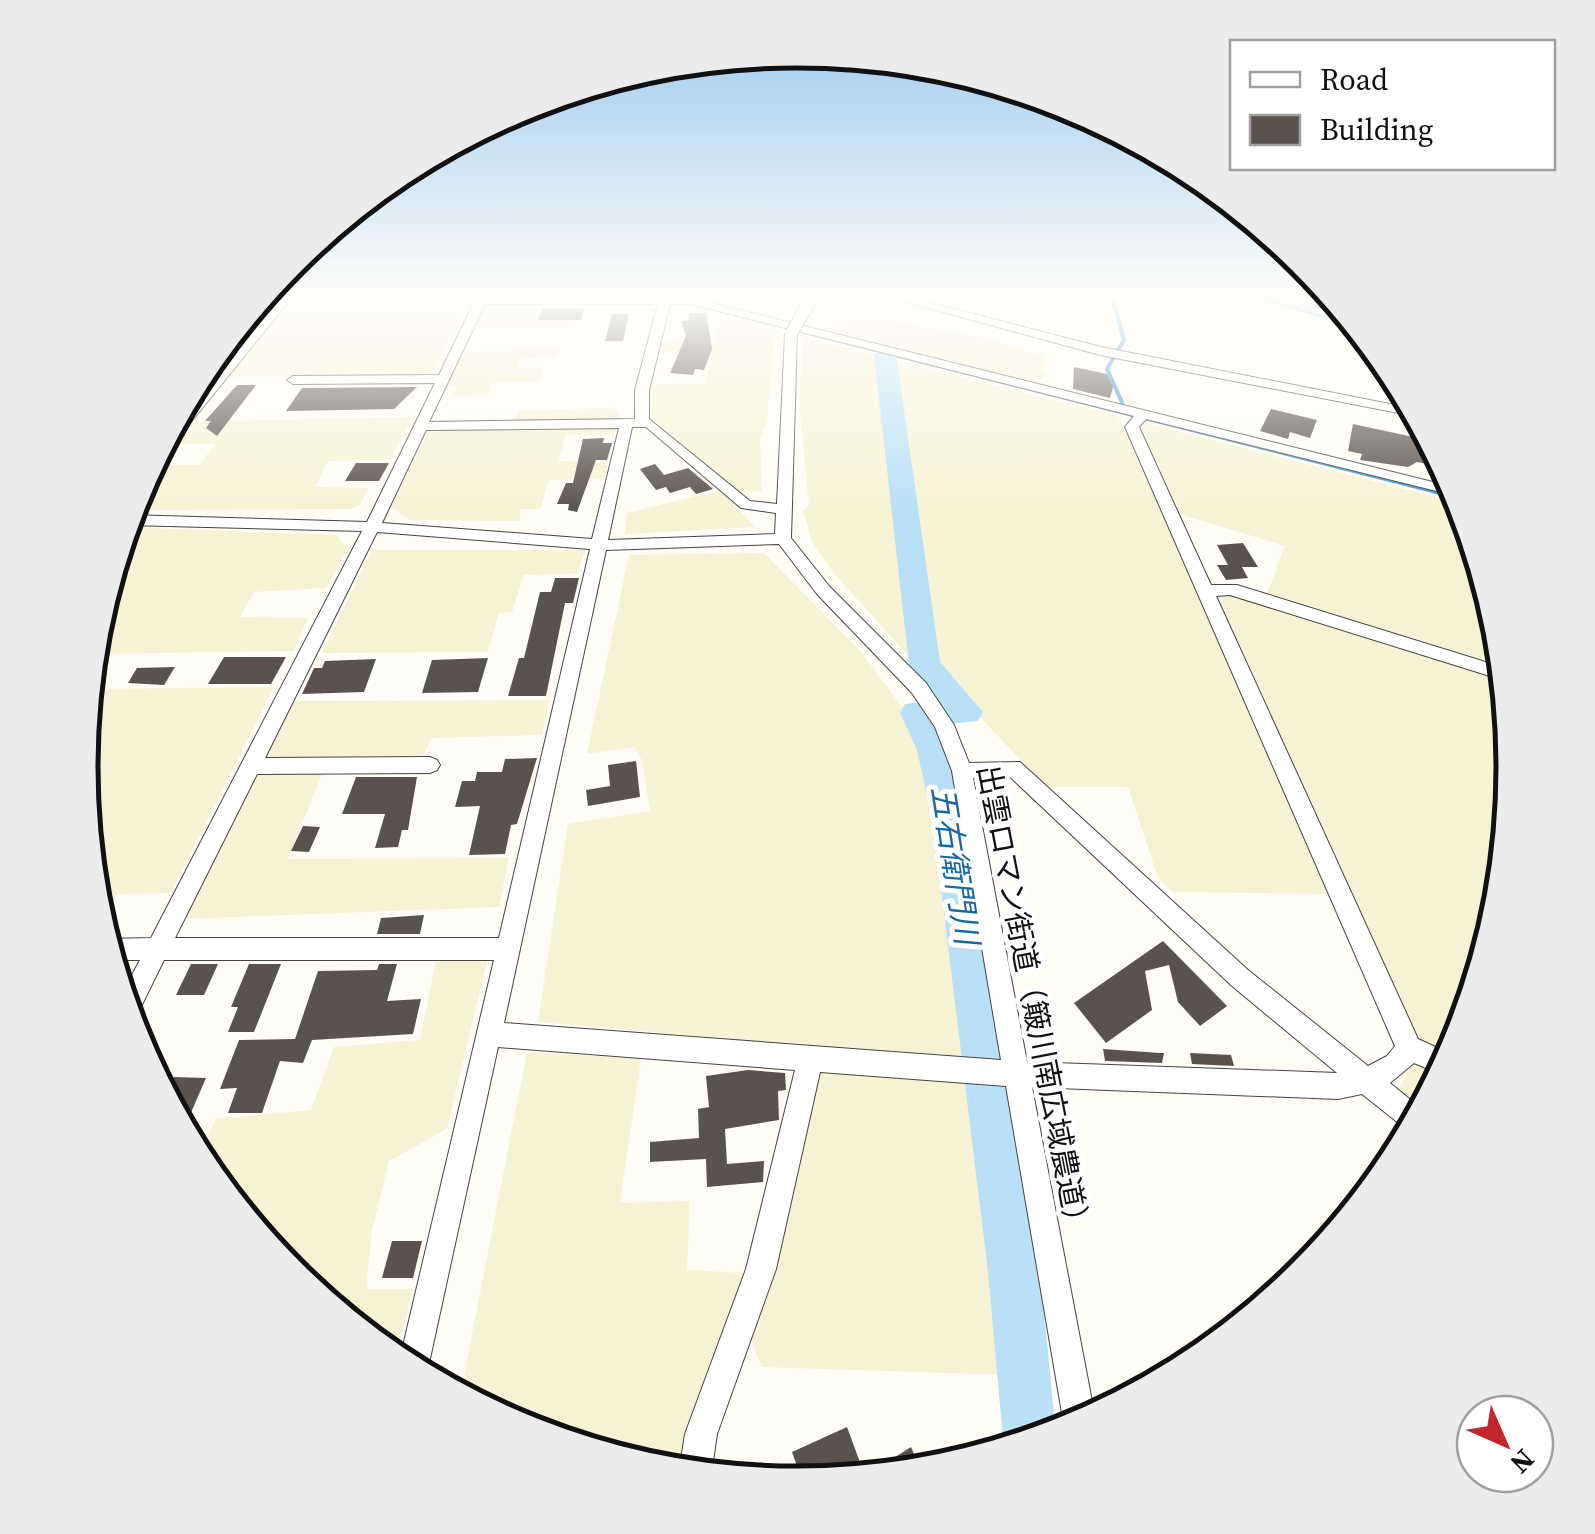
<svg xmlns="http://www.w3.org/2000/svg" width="1595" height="1534" viewBox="0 0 1595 1534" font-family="'Source Serif 4','Noto Sans JP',serif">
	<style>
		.farmland { fill: #f6f3d4 }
		.water { fill: #b9e0f7; stroke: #3f96cf; stroke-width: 2.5 }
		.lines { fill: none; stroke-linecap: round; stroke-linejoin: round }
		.stream-far1 { stroke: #3f96cf; stroke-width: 4 }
		.stream { stroke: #3f96cf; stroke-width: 5 }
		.river { fill: #b9e0f7; fill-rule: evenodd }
		.building { fill: #5a524d }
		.minor-casing { stroke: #444; stroke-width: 2 }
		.minor { fill: #fff; fill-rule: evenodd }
		.minor-bridge-casing { stroke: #444; stroke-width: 14; stroke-linecap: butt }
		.minor-bridge { stroke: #fff; stroke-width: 12 }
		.labels { text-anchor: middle; stroke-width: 10; stroke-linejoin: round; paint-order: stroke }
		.street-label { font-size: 30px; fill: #111; stroke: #fff }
		.water-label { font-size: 32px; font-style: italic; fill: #1768a6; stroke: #fff }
		.rim { fill: none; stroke: #111; stroke-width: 5 }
	</style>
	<rect width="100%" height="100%" fill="#fffdf5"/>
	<!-- farmland -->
	<g class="farmland">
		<path d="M290 296H463L473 300 430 376 229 377Z"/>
		<path d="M778 296 791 302 781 319 706 301Z"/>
		<path d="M543 303 538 314 569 315 566 329 472 330 483 310 498 304Z"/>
		<path d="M857 315 981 337 1045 357 1041 361 1048 364 1041 370 1047 373 1037 384 835 332Z"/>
		<path d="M719 316 775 329 767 422 760 438 762 491 738 492 653 419 649 385 706 383 712 354 659 351 664 342 715 341Z"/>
		<path d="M803 337 883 358 922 660 914 662 833 572 812 542 803 510 809 506 799 403Z"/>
		<path d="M559 349 556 356 519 359 518 367 544 368 539 382H494L488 395 453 396 456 386H443L461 352Z"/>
		<path d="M890 360 1118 416 1330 894 1173 892 1158 878 1128 787H1046L931 665Z"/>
		<path d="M612 408 619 412V421L514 422 519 410Z"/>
		<path d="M413 417 390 460 328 461 315 487 368 488 360 505 352 509 130 510 152 465H199L215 444H171L187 422Z"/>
		<path d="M1145 423 1459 503 1452 540 1477 548 1480 560 1476 587 1490 592 1501 628 1505 666 1267 594 1285 546 1182 515 1141 429Z"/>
		<path d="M431 428H616L614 435H566L558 461 608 462 604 479 549 480 540 509H521L519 521 410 520 391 507Z"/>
		<path d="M720 490 755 527 625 534 627 513Z"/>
		<path d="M125 527 336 535 348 548 326 588 254 592 240 617 308 618 294 651 92 654 94 627Z"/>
		<path d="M372 550H585L577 574 524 575 512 612 499 613 488 652 322 653Z"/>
		<path d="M764 553 861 652 920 731 933 761 978 1061 538 1022 568 824 650 811 642 761 635 747 587 754 629 555Z"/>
		<path d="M1233 593 1506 680 1514 768 1501 907 1452 1056 1417 1039 1214 596Z"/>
		<path d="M274 687 171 893 118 894 99 921 81 766 88 689Z"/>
		<path d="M549 700 542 735 431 738 421 761 263 759 292 701Z"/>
		<path d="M255 773 322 774 288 859 509 858 499 907 182 919Z"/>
		<path d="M488 957 447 1129 389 1161 372 1230 366 1289H413L395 1360 290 1274 197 1158 216 1119 311 1110 334 1047 420 1040 436 961Z"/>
		<path d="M527 1052 641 1059 620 1203 690 1201 687 1270 743 1273 690 1430 682 1473 657 1470 523 1429 460 1396Z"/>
		<path d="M1433 1065 1444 1071 1422 1113 1396 1094 1410 1067Z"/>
		<path d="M823 1068 979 1083 1009 1375 762 1367 751 1341 814 1078Z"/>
	</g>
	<!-- water -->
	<path class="water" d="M1250 296H1334L1360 327Z"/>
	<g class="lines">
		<!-- stream-far1 -->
		<g class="stream-far1">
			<path d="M672 296 685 301"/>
			<path d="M1112 296 1124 340 1107 369 1125 409"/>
			<path d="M702 306 1445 494"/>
			<path d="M169 429 278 296"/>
		</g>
		<!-- stream -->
		<path class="stream" d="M1435 491 1462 498"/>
		<!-- river -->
		<path class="river" d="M885 347 896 354 940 662 983 712 978 721 939 725 951 750 969 823 1040 1272 1056 1434 1004 1450 988 1272 933 823 917 750 900 713 905 704 937 700 909 665 874 354Z"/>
	</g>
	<!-- building -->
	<g class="building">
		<path d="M543 308H584L581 320H538Z"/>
		<path d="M690 313H706L712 349 704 370 695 369 693 375 670 373 686 336 681 321 689 320Z"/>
		<path d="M612 314H629L623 341H605Z"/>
		<path d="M1074 367 1107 374 1113 387 1110 398 1073 389Z"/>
		<path d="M237 385H256L217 436 206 428 211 421H205Z"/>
		<path d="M417 387 394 409 286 411 302 388Z"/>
		<path d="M1271 409 1317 420 1310 438 1290 432 1288 439 1260 431Z"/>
		<path d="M1353 424 1432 441 1447 468 1417 462 1408 467 1360 460 1362 454 1348 451Z"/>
		<path d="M604 438 603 443H612L607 460H596L577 512 568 510 569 504H557L566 483H573L583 439Z"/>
		<path d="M356 463H389L379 481H345Z"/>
		<path d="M655 464 664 475 688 468 713 489 696 494 690 487 670 493 666 487 656 490 640 469Z"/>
		<path d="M1243 543 1258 567H1242L1248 578 1226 580 1217 565H1228L1217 545Z"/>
		<path d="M555 578H579L573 603H565L546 696H508L519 658H524L540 592H551Z"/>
		<path d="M224 657H286L271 684H208Z"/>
		<path d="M488 658 478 692 422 693 432 660Z"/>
		<path d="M376 659 364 692 302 694 314 668H322L325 661Z"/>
		<path d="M175 667 164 685 128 683 137 668Z"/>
		<path d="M537 758 517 824 511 825 505 854 469 855 480 806 455 807 462 781H475L477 772H502L505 759Z"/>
		<path d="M636 761 640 797 588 806 586 790 610 786 608 765Z"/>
		<path d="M356 777H417L408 830H402L398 847 375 848 385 814H342Z"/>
		<path d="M303 826 320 827 309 852 291 851Z"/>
		<path d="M424 915 420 934H377L381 918Z"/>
		<path d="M1163 941 1227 1006 1200 1026 1178 1002 1169 965 1145 971 1152 1010 1106 1043 1074 1003Z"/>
		<path d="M191 964H218L204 995H176Z"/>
		<path d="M249 964H281L254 1032H228L238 1007H231Z"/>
		<path d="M379 964H397L387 1001 421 999 413 1034 312 1040 303 1063 280 1061 262 1113H228L237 1088 220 1089 239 1040 295 1039 318 971 377 970Z"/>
		<path d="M1103 1049 1160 1053H1164L1162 1063 1105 1061Z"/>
		<path d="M1190 1053 1231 1055 1234 1066 1192 1064Z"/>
		<path d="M748 1070 785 1073 786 1090 778 1091 779 1120 725 1129 727 1164 764 1161 763 1182 707 1187 706 1159 650 1162V1142L699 1138 698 1109 709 1107 706 1076Z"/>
		<path d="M174 1077 206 1078 183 1131 165 1097Z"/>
		<path d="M392 1241H422L413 1278H382Z"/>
		<path d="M847 1427 865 1476 911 1447 922 1472 798 1484 777 1482 799 1472 792 1452Z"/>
	</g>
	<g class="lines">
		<!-- minor casing -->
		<g class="minor-casing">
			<g id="minor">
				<path d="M281 296H293L157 464 150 465 166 435 272 306H253L258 300H278Z"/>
				<path d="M477 296 691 298 1457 488 1461 497 1146 419 1139 427 1211 585H1237L1505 668 1506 681 1230 595 1216 596 1418 1039 1453 1055 1442 1075 1414 1063 1390 1083 1423 1110 1411 1133 1362 1094 1338 1099 1032 1087 1095 1417 1067 1431 1064 1425 1006 1086 820 1072 776 1269 717 1434 711 1475 679 1472 685 1434 746 1269 795 1070 498 1047 426 1377 399 1363 494 960H164L135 1019 129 1021 121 995 140 960H110L104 939 151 938 362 531 127 525 128 515 367 522 435 383 293 384 287 380 293 376 439 375ZM485 304H658L635 390V419L429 422ZM670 304H691L1134 416 1125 427 1395 1046 1387 1056 1368 1066 1248 970 1020 762 969 763 954 725 926 683 829 586 791 538 797 334 791 330 785 334 777 504 750 501 649 419V390ZM632 427H646L741 508 776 513 775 534 608 540ZM619 428 592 539 382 523 426 430ZM377 532 590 549 499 938H175L257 774 430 773 437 770 440 765 437 760 430 757 265 758ZM779 544 817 594 912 693 935 727 952 771 1001 1060 504 1023 606 550ZM1009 776 1232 986 1337 1073 1027 1062 973 778Z"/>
				<path d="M884 296H904L1101 347 1415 409 1419 417 1100 355Z"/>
			</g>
		</g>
		<!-- minor -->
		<use href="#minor" class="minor"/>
		<!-- minor-bridge casing -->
		<g class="minor-bridge-casing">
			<path id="minor-bridge" d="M791 334 813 296"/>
		</g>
		<!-- minor-bridge -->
		<use href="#minor-bridge" class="minor-bridge"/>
	</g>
	<!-- sky -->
	<linearGradient id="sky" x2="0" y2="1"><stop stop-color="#95c6ee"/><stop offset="0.58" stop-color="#fffefa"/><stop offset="1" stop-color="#fffefa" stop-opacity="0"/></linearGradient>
	<rect width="1595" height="511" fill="url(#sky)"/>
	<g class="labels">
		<!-- street labels -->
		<g class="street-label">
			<text transform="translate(1033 1001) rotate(79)" y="10">出雲ロマン街道（簸川南広域農道）</text>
		</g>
		<!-- water labels -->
		<g class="water-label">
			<text transform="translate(955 865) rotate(81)" y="11">五右衛門川</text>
		</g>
	</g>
	<!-- crop -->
	<path d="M0 0H1595V1534H0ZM98 767a699 699 0 1 1 1398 0a699 699 0 1 1-1398 0Z" fill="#ececec" fill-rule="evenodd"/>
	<path class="rim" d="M98 767a699 699 0 1 1 1398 0a699 699 0 1 1-1398 0Z"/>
	<!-- legend -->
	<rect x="1230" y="40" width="325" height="130" fill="#ffffff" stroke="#a0a0a0" stroke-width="2.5"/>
	<rect x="1250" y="72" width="50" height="15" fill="#ffffff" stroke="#a0a0a0" stroke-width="2.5"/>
	<text x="1320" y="90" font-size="30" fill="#111111">Road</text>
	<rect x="1250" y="115" width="50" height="30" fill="#5a524d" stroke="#a0a0a0" stroke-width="2.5"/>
	<text x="1320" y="140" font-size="30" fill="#111111">Building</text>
	<!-- north arrow -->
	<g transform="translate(1505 1444) rotate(135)"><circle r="48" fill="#ffffff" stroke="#a0a0a0" stroke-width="2.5"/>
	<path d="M0-8L18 38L0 25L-18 38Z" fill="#c4262e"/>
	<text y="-15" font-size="28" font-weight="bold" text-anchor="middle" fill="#111111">N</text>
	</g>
</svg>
